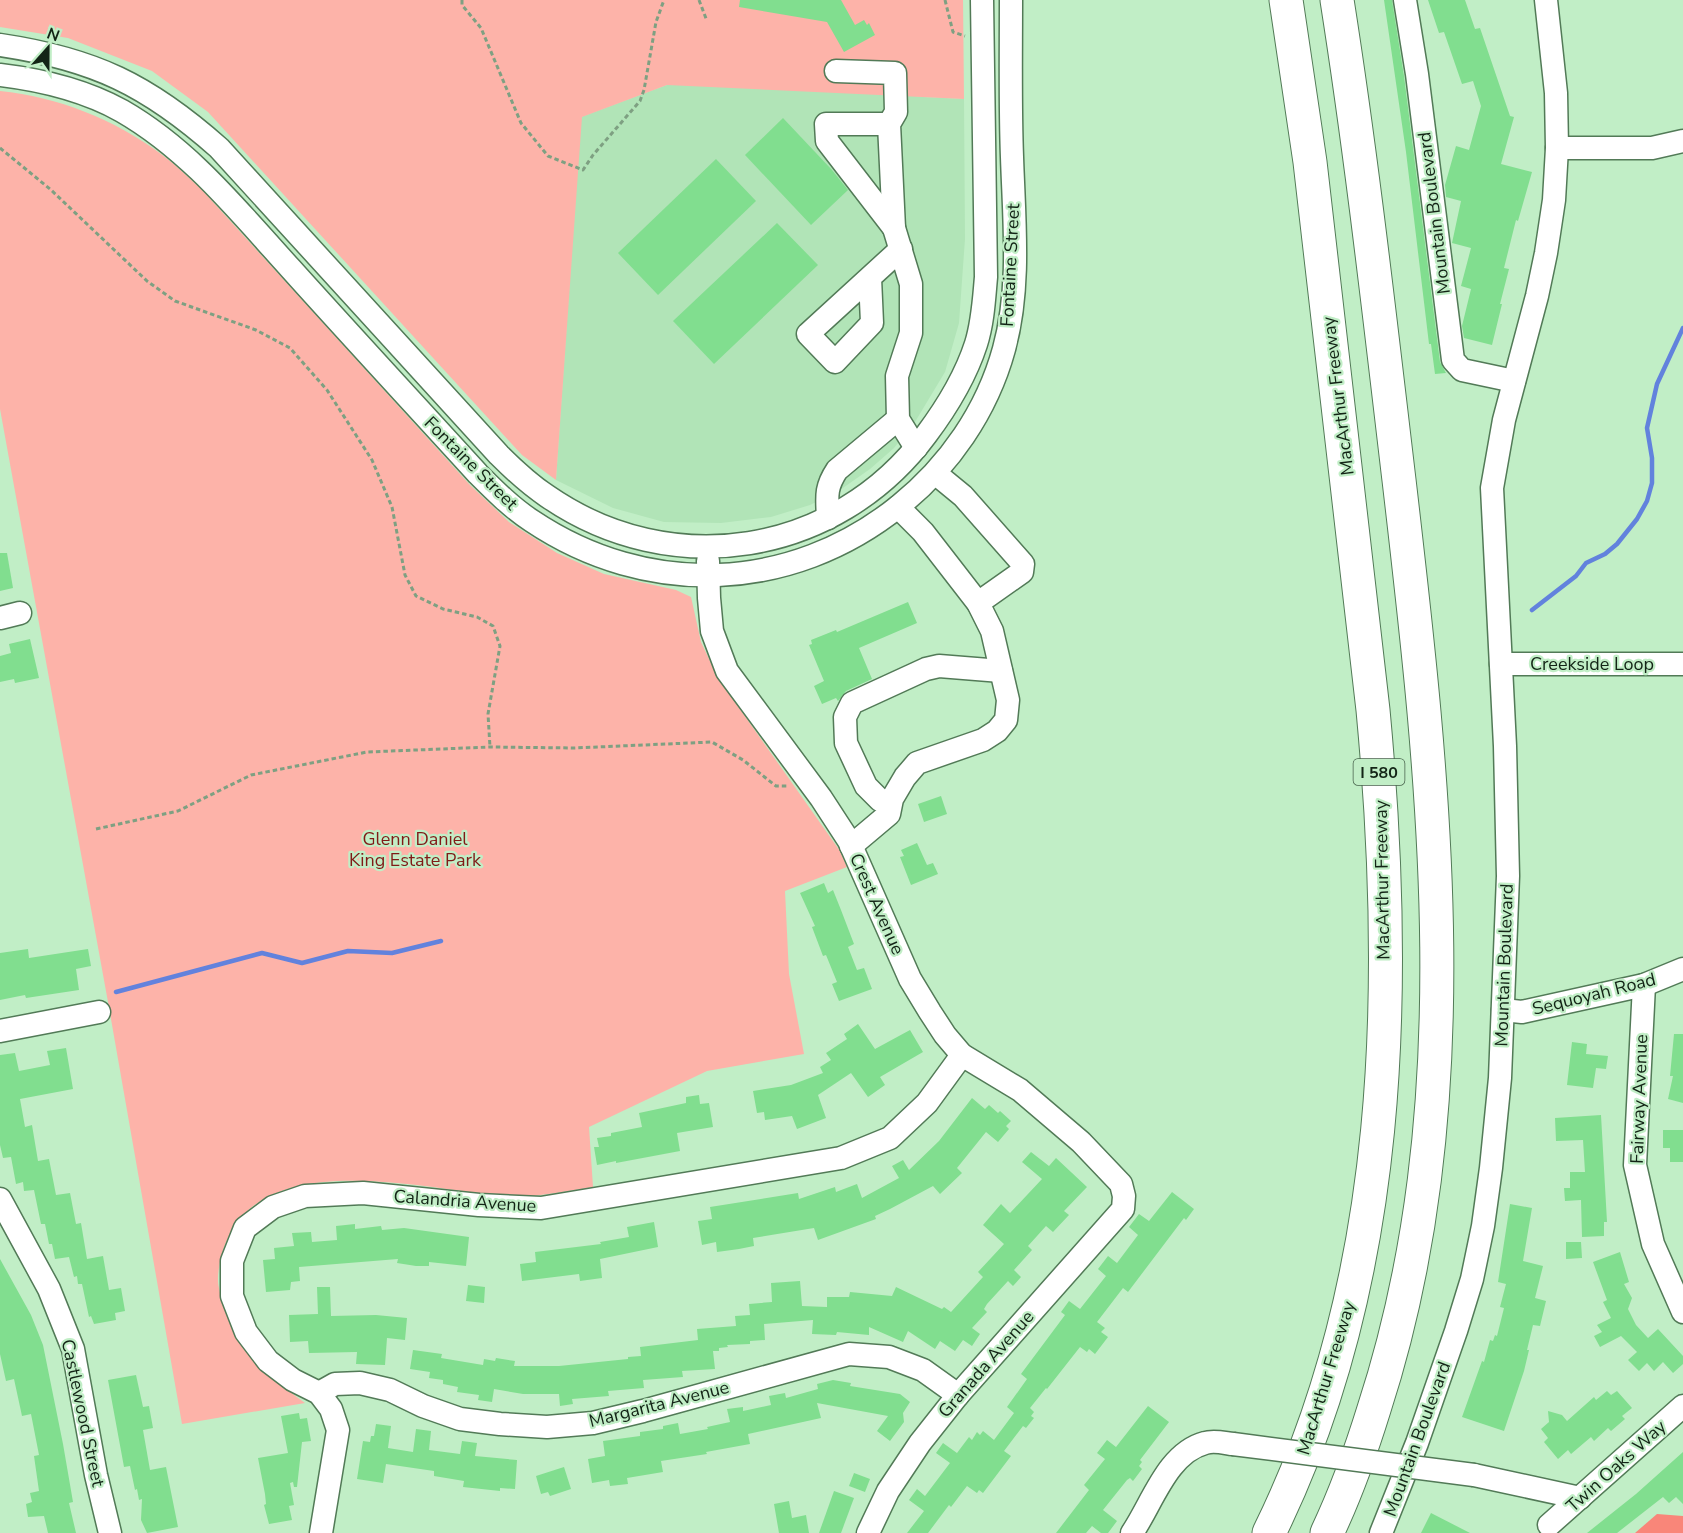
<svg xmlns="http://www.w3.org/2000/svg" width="1683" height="1533" viewBox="0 0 1683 1533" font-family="'Nunito Sans',sans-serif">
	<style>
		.built { fill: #b1e4b7 }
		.green { fill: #fdb3a9 }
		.forest { fill: #f98679 }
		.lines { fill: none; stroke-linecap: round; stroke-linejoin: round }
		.stream { stroke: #6282dd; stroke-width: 4.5 }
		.building { fill: #81de8f }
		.minor-casing { stroke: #527a57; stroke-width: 25 }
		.highway-casing { stroke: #527a57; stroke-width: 35 }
		.path { stroke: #7ea082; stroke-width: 3; stroke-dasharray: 4.5 3; stroke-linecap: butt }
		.minor { stroke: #fff; stroke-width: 22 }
		.highway { stroke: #fff; stroke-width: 33 }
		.minor-bridge-casing { stroke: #527a57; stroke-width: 25; stroke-linecap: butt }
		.minor-bridge { stroke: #fff; stroke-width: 22 }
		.labels { text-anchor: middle; stroke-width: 4.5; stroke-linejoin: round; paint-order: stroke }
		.shield { fill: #c1eec6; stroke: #47614b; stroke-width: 1.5 }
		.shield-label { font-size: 16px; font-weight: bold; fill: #132416 }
		.street-label { font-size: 18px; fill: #132416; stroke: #c1eec6 }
		.park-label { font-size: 18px; fill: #801a17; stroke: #c1eec6 }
	</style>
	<rect width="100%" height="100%" fill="#c1eec6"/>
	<!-- built -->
	<path class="built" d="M669 60 922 97 964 99 965 239 959 323 945 372 915 422 894 448 870 469 840 490 810 505 771 517 721 523 664 522 613 508 556 480 581 117 667 85Z"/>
	<!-- green -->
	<g class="green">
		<path d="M0 0H963L964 99 667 85 582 117 556 480 522 455 208 112 152 71 68 38 0 27Z"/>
		<path d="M0 91C58 97 114 119 161 154 176 165 189 178 203 191L470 485 509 522 557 553 604 574 676 590 691 597 701 642 718 678 840 851 847 867 785 891 789 974 804 1054 707 1071 589 1127 593 1187C565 1191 536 1198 507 1196 419 1190 240 1138 219 1268 216 1285 220 1292 225 1307 243 1357 264 1373 305 1403L182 1424 108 1002 0 409Z"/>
	</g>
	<!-- forest -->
	<path class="forest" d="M1657 1514 1683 1516V1533H1635Z"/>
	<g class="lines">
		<!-- stream -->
		<g class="stream">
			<path d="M1532 610 1576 576 1586 563 1605 554 1617 544 1637 519 1647 501 1652 483V458L1647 428 1657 384 1683 328"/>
			<path d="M116 992 262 953 302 963 348 951 392 953 441 941"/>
		</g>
	</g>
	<!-- building -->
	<g class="building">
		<path d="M740 0H841L855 25 864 20 867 25 869 23 875 35 844 52 827 22 739 7Z"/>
		<path d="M1384 0H1392L1404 76 1440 362 1446 373 1435 374 1431 344H1429L1406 152Z"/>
		<path d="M1428 0H1465L1475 29 1480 28 1510 116 1514 117 1501 164 1532 172 1518 221 1516 220 1504 268 1509 269 1500 304H1502L1492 345 1464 338 1462 326 1471 289 1461 286 1471 248 1452 243 1461 201 1446 197 1445 185 1456 146 1469 150 1481 106 1473 81 1462 84 1444 32 1439 33Z"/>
		<path d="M783 118 832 170 848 190 811 225 745 155Z"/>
		<path d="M716 159 756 201 658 295 618 253Z"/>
		<path d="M777 223 818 265 714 364 673 321Z"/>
		<path d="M0 553H7L13 588 0 591Z"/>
		<path d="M908 602 917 623 859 648 872 679 846 691 838 701 836 698 822 704 814 686 824 681 809 645 812 644 811 640 836 630 837 632Z"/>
		<path d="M30 639 39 678 15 683 14 679 0 682V656L11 653 9 644Z"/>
		<path d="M941 796 947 814 924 822 918 804Z"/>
		<path d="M917 843 927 865 933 863 938 874 911 885 900 857 904 856 901 850Z"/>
		<path d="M824 883 828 893 833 890 841 910 854 944 848 947 857 970 864 968 872 989 839 1001 832 984 837 982 826 955 823 956 812 927 815 926 800 893Z"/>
		<path d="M28 949 29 958 88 949 91 966 76 969 79 990 26 998 25 995 0 1000V953Z"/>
		<path d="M858 1024 875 1049 910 1030 923 1052 880 1077 885 1085 868 1097 851 1073 818 1095 826 1118 797 1129 792 1116 765 1120 764 1112 757 1113 753 1091 791 1085 823 1073 820 1067 831 1060 826 1053 847 1039 844 1034Z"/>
		<path d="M1674 1034H1683V1103L1668 1099 1673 1076H1670Z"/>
		<path d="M1572 1042 1587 1044 1586 1054 1608 1056 1606 1069 1596 1068 1593 1088 1567 1085Z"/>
		<path d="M66 1048 73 1089 20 1099 25 1127 32 1125 38 1161 49 1159 56 1195 70 1193 76 1224 81 1223 87 1259 103 1256 109 1290 121 1288 125 1311 115 1313 116 1320 94 1324 91 1316 89 1317 82 1284H78L77 1276 74 1277 69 1257 55 1259 52 1244H49L45 1224H41L34 1190 24 1191 23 1182 16 1184 11 1157 3 1158 0 1145V1055L15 1053 19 1071 50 1065 47 1051Z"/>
		<path d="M699 1095 700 1104 709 1103 713 1127 677 1133 680 1151 616 1163V1161L597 1165 594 1147H599L597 1138 611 1136V1133L642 1127 639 1113 686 1103V1097Z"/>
		<path d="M972 1098 985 1109 989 1105 998 1113 1000 1111 1011 1121 1006 1126 1009 1129 998 1142 986 1132 957 1168 962 1173 940 1194 933 1186 890 1209 875 1216 876 1219 818 1240 814 1228 753 1238 754 1246 739 1249 717 1252 716 1242 702 1245 698 1221 712 1219 710 1207 798 1193 799 1199 835 1187 836 1192 857 1184 862 1198 899 1178 892 1166 903 1160 909 1170 939 1141Z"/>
		<path d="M1601 1115 1607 1222H1604V1236L1582 1237 1581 1200 1565 1201 1564 1188H1570V1172H1585L1583 1140 1556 1141 1555 1118Z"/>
		<path d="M1663 1130H1683V1162H1670V1148H1663Z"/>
		<path d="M1031 1152 1049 1166 1056 1158 1087 1187 1064 1211 1069 1215 1053 1232 1046 1226 1028 1246 1032 1250 1014 1270 1021 1277 1013 1286 1008 1281 987 1304 984 1309 987 1312 972 1328 980 1334 972 1346 963 1340 955 1351 940 1341 935 1349 908 1331 903 1342 869 1327V1335L837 1332 836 1335 812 1334 813 1320 764 1324 765 1340 750 1341V1344L727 1345 728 1347 719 1348V1351H713L715 1369 682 1371 683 1377 643 1380 644 1388 608 1391 609 1396 572 1399 573 1404 560 1406 559 1394H523L494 1389 492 1402 478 1400 479 1395 457 1392 458 1387 443 1384V1380L429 1378 430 1372 410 1369 413 1350 442 1354 441 1358 483 1365 484 1359 495 1361 496 1358 515 1361 514 1366H559L628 1359V1357L641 1356 640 1347 698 1340 697 1329 736 1326 735 1316 750 1315 749 1304 772 1302 771 1283 800 1281 802 1306 827 1307V1297H849L850 1292 892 1296 896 1287 942 1309 944 1307 951 1312 983 1277 978 1272 1004 1244 983 1225 1001 1204 1010 1213 1042 1179 1022 1162Z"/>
		<path d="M1172 1192 1194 1209 1186 1220 1184 1218 1128 1292 1123 1288 1097 1322 1105 1328 1101 1332 1108 1337 1095 1354 1089 1349 1087 1352 1080 1347 1047 1389 1046 1388 1030 1408 1034 1412 1031 1416 1034 1418 1026 1428 1023 1426 1004 1451 1011 1456 983 1493 979 1490 977 1493 967 1486 951 1507 949 1505 928 1533H907L924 1511 909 1500 917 1489 925 1496 950 1463 936 1453 943 1443 957 1453 969 1437 972 1440 977 1432 980 1435 983 1431 994 1440 1014 1413 1007 1407 1027 1379 1021 1374 1065 1315 1061 1312 1069 1301 1080 1309 1106 1276 1098 1269 1108 1256 1117 1263 1138 1235 1129 1227 1139 1214 1149 1221Z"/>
		<path d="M1510 1204 1532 1208 1523 1261 1543 1266 1535 1298 1546 1301 1540 1326 1533 1325 1527 1350H1529L1524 1371 1504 1431 1462 1417 1482 1361 1484 1362 1490 1340 1493 1341 1495 1335 1497 1336 1504 1308 1500 1307 1506 1284 1498 1282Z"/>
		<path d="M654 1222 658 1247 600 1259 602 1278 580 1281 579 1274 522 1281 520 1264 536 1262 535 1252 601 1244 600 1242 629 1237 627 1227Z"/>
		<path d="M355 1224V1229L381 1226 382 1230 404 1228 469 1237 466 1266 429 1262V1266H416L397 1263 398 1259 299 1267 300 1281 291 1282 290 1290 266 1292 263 1260 275 1259 274 1248 294 1246 292 1233 311 1232 312 1242 337 1240 336 1226Z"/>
		<path d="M1566 1242H1581L1582 1258 1566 1259Z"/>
		<path d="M1620 1252 1629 1282 1624 1284 1632 1298 1628 1309 1636 1325 1648 1338 1658 1329 1683 1356V1364L1673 1373 1663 1362 1654 1371 1647 1363 1639 1371 1628 1360 1637 1352 1621 1336 1600 1347 1594 1336 1602 1332 1597 1325 1611 1318 1603 1302 1607 1300 1593 1262Z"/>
		<path d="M0 1259 31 1315 43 1345 63 1444 73 1502 69 1503 76 1533H48L44 1516 28 1517 26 1504 32 1502 30 1493 39 1491 34 1456 39 1455 31 1414 22 1416 14 1379 6 1381 0 1354Z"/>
		<path d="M468 1285 485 1287 484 1303 466 1301Z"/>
		<path d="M317 1287H330L331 1316 376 1315 407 1318 405 1340 387 1338 385 1365 356 1364 357 1352 309 1353 308 1341 290 1342 289 1315 318 1314Z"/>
		<path d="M136 1375 143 1407 149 1406 153 1428 143 1430 150 1470 166 1467 178 1527 147 1533 141 1520 142 1499 139 1500 137 1489 135 1490 130 1466 124 1467 108 1380Z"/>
		<path d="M833 1380 851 1383 850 1386 900 1394 910 1402 903 1413 904 1422 890 1441 877 1431 888 1416 817 1403 821 1418 748 1434 750 1444 706 1452 707 1454 661 1461 663 1472 627 1478 628 1484 610 1486 609 1480 592 1483 588 1459 605 1456 603 1441 640 1436V1432L663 1429V1426L678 1423 680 1434 708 1429 707 1427 730 1422 727 1409 743 1407V1411L771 1405 769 1396 785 1393 786 1398 818 1389 817 1384Z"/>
		<path d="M1607 1391 1611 1395 1617 1391 1632 1408 1622 1416 1625 1419 1611 1431 1608 1428 1594 1441 1591 1437 1571 1454 1568 1450 1558 1459 1544 1442 1548 1438 1541 1429 1549 1422 1548 1411 1562 1415 1567 1421 1594 1397 1596 1400Z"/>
		<path d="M1148 1406 1169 1422 1140 1460 1142 1462 1139 1466 1142 1469 1133 1481 1130 1478 1127 1480 1103 1510 1117 1521 1108 1533H1101L1092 1526 1086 1533H1056L1089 1490 1084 1485 1105 1459 1097 1453 1107 1440 1116 1447Z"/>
		<path d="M299 1413 300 1419 307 1418 311 1441 302 1442 297 1487H294L293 1482 290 1483 294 1505 289 1506 292 1520 269 1524 264 1505 266 1504 265 1494 258 1458 288 1453 281 1416Z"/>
		<path d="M376 1424 391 1426 388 1448 413 1452 416 1429 431 1431 429 1450 460 1454 462 1441 477 1443 475 1456 517 1460 515 1489 500 1488V1491L463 1487 464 1481 434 1476V1471L386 1464 383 1483 357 1479 363 1441 370 1442 371 1436H374Z"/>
		<path d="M1683 1452V1504L1676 1497 1669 1503 1663 1497 1617 1533H1587L1636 1494Z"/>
		<path d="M564 1467 571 1489 550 1496 548 1492 541 1494 536 1476Z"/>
		<path d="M854 1473 870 1479 865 1492 849 1486Z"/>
		<path d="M834 1491 854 1498 841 1533H819Z"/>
		<path d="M789 1501 792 1518 806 1515 809 1533H779L774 1504Z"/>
		<path d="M1431 1513 1470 1533H1421Z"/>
	</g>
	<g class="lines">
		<!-- minor casing -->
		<g class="minor-casing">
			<g id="minor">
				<path d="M1405 0 1417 74 1453 360 1462 370 1514 381"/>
				<path d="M0 45C94 59 148 85 219 148L499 455C514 470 529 484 547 496 671 582 836 556 926 435 947 407 965 378 976 344 983 322 984 299 986 277L982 0"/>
				<path d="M836 71 895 73 896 112 889 124 894 228 911 284V333L897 376 898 419 916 448"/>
				<path d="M0 75C42 80 84 90 122 111 190 150 239 212 291 269 353 338 416 406 478 474 495 491 512 508 532 521 647 598 791 593 899 506 949 466 987 411 1004 349 1021 287 1014 220 1012 157 1010 105 1011 52 1011 0"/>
				<path d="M889 124H826L827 141 894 228"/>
				<path d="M1557 148H1652L1683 141"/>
				<path d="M870 278 872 323 835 362 808 334 901 249"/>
				<path d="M935 473 963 496 1023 564 1022 572 978 603"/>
				<path d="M828 518C827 497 825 488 837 470L898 419"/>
				<path d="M708 561 709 598 712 631 727 671 821 798 849 841 910 979 930 1012 945 1035 962 1055 1020 1090 1081 1142 1121 1184 1124 1196 1123 1209 958 1395 920 1443 888 1491 868 1533"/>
				<path d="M0 618 20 613"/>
				<path d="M1501 664H1683"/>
				<path d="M880 800 866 786 846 743 845 717 852 703 926 669 939 666 1001 671"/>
				<path d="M851 846 889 814 892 799 905 777 917 763 983 740 997 731 1006 720 1008 700 992 631 978 603 923 532 898 507"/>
				<path d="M1644 985 1635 1165 1653 1244 1683 1312"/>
				<path d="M1503 1010 1522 1012 1644 985 1683 969"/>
				<path d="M0 1031 99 1012"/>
				<path d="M0 1199 49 1289 73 1349 96 1475 110 1533"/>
				<path d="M319 1393 335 1384 360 1383 390 1390 423 1406 460 1419 500 1424 547 1427 593 1423 643 1411 849 1354 889 1357 923 1370 958 1395"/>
				<path d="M1474 1475 1580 1498"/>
				<path d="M1549 1525 1683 1406"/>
				<path d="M321 1533 338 1430 331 1409 319 1393 293 1380 268 1361 246 1332 232 1296V1261L245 1228 273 1207 305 1196 363 1193 479 1205 541 1208 841 1158 890 1138 927 1103 962 1055"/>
				<path d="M1132 1533C1152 1504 1167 1453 1205 1443 1214 1440 1224 1443 1233 1444"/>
				<path d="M1381 1533 1417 1443 1456 1331 1472 1279 1483 1226 1491 1168 1500 1078 1508 876 1505 746 1492 488 1504 420 1537 296 1546 253 1554 200 1557 148 1556 93 1546 0"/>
			</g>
		</g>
		<!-- highway casing -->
		<g class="highway-casing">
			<g id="highway">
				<path d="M1269 1533C1394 1280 1399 986 1373 710L1310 162 1286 0"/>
				<path d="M1327 1533C1346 1493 1361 1451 1374 1409 1472 1108 1435 788 1399 480 1380 320 1362 159 1337 0"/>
			</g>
		</g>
		<!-- path -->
		<g class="path">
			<path d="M462 0V5L481 28 521 123 548 156 583 170 593 155 640 101 644 90 656 22 664 0"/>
			<path d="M699 0 707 21"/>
			<path d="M945 0 953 32 965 36"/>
			<path d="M0 148 50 189 147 281 175 301 256 330 290 348 327 390 372 460 392 507 405 575 416 596 443 609 477 617 493 626 500 646 488 714 490 747"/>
			<path d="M96 829 178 811 251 775 367 752 490 747 574 748 712 742 743 760 776 786H789"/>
		</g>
		<!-- minor -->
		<use href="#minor" class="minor"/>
		<!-- highway -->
		<use href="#highway" class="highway"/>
		<!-- minor-bridge casing -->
		<g class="minor-bridge-casing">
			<path id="minor-bridge" d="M1233 1444 1474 1475"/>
		</g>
		<!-- minor-bridge -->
		<use href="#minor-bridge" class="minor-bridge"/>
	</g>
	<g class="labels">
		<!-- shield labels -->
		<rect class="shield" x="1353.5" y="759" width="51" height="26" rx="4.5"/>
		<g class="shield-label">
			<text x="1379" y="778">I 580</text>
		</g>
		<!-- street labels -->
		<g class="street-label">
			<text transform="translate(1434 213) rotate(-97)" y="6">Mountain Boulevard</text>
			<text transform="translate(1010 265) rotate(-87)" y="6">Fontaine Street</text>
			<text transform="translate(1338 396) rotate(-97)" y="6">MacArthur Freeway</text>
			<text transform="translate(471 463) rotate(45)" y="6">Fontaine Street</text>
			<text x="1592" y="670">Creekside Loop</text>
			<text transform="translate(1382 880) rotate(-91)" y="6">MacArthur Freeway</text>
			<text transform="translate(877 904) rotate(66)" y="6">Crest Avenue</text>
			<text transform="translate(1504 965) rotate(-88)" y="6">Mountain Boulevard</text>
			<text transform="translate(1594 994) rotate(-14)" y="6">Sequoyah Road</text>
			<text transform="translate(1639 1099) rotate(-88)" y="6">Fairway Avenue</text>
			<text transform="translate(465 1201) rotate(4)" y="6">Calandria Avenue</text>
			<text transform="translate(986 1364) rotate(-49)" y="6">Granada Avenue</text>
			<text transform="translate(1326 1378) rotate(-73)" y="6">MacArthur Freeway</text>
			<text transform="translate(659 1404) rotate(-14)" y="6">Margarita Avenue</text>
			<text transform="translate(83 1413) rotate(78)" y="6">Castlewood Street</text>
			<text transform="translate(1417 1439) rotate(-70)" y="6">Mountain Boulevard</text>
			<text transform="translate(1616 1466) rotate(-42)" y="6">Twin Oaks Way</text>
		</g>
		<!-- park labels -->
		<g class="park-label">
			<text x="415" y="845">Glenn Daniel<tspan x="415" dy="21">King Estate Park</tspan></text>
		</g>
	</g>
	<!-- north arrow -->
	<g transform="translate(48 48) rotate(21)" stroke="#c1eec6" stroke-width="4.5" paint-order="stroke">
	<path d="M0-4.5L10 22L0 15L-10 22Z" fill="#132416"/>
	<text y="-9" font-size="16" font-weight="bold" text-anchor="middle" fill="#132416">N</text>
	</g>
</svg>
